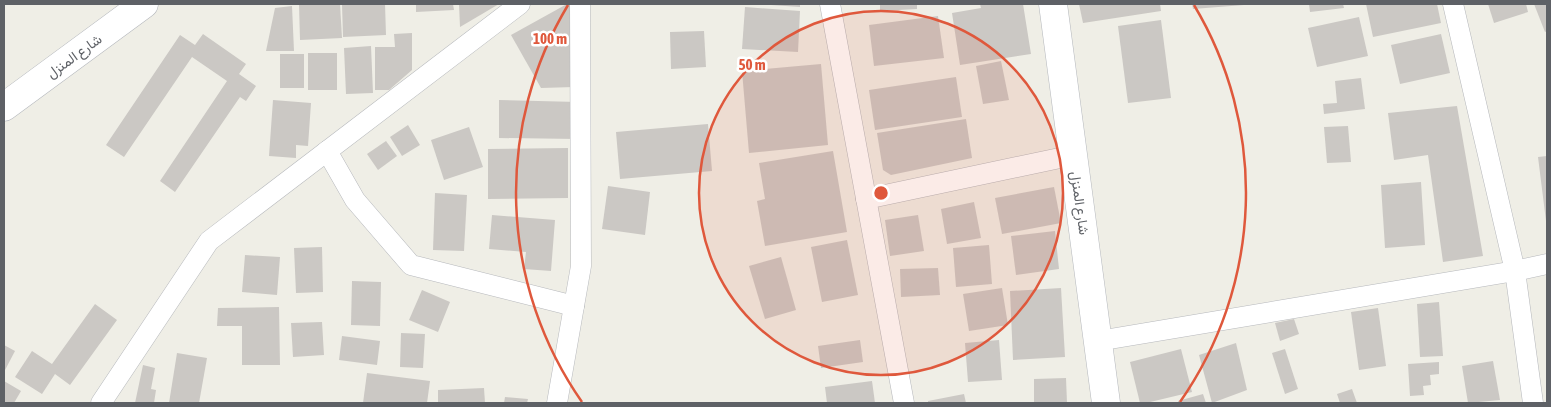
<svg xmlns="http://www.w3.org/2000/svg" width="1551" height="407" viewBox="0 0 1551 407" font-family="'Asap Condensed',Vazirmatn,sans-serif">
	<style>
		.building { fill: #cbc8c4 }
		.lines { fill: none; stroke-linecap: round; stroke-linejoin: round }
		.street-casing { stroke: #b6b8bc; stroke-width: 21 }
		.secondary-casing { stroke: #b5b8bd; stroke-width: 29 }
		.street { stroke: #fff; stroke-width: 20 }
		.secondary { stroke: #fff; stroke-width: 28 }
		.ring { fill: none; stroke: #df583c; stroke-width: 2.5 }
		.labels { text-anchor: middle; stroke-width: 5; stroke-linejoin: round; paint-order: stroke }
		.street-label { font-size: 14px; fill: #5e6166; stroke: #fff }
		.centre { fill: #df583c; stroke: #fff; stroke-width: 2.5 }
		.ring-label { font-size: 15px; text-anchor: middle; font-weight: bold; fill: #df583c; stroke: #fff; stroke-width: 5; stroke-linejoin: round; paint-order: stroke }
	</style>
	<rect width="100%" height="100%" fill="#efeee6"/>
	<!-- building -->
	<g class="building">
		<path d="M299 4H340L342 38 300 40Z"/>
		<path d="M342 4H385L386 35 343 37Z"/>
		<path d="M416 4H453L454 10 416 12Z"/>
		<path d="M459 4H499L460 27Z"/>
		<path d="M567 4H570L574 87 541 88 511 35Z"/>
		<path d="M771 4H800V7L771 5Z"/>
		<path d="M880 4H917V9L880 11Z"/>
		<path d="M980 4H1023L1031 54 960 65 952 13 981 8Z"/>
		<path d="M1079 4H1160L1161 11 1083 23Z"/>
		<path d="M1192 4H1244V5L1193 9Z"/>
		<path d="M1309 4H1343L1344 8 1310 12Z"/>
		<path d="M1366 4H1437L1441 23 1373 37Z"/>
		<path d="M1488 4H1526L1528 12 1494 23Z"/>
		<path d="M1534 4H1547V31L1545 32Z"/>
		<path d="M292 6 294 51H266L275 8Z"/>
		<path d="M745 7 800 11 798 52 742 49Z"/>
		<path d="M938 16 944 58 874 66 869 25Z"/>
		<path d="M1359 17 1368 56 1317 67 1308 28Z"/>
		<path d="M1161 20 1171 98 1128 103 1118 26Z"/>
		<path d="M704 31 706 67 671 69 670 32Z"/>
		<path d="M412 33V70L389 90H375V47H395L394 34Z"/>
		<path d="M203 34 246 64 239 74 256 86 246 101 240 97 175 192 160 181 227 81 192 57 124 157 106 145 180 35 195 45Z"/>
		<path d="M1441 34 1450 73 1400 84 1391 45Z"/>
		<path d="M371 46 373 93 346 94 344 48Z"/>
		<rect x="308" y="53" width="29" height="37"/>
		<rect x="280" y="54" width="24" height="34"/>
		<path d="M1001 61 1009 100 983 104 976 66Z"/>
		<path d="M821 64 828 145 749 153 742 71Z"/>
		<path d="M956 77 962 117 875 130 869 90Z"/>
		<path d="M1361 78 1365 109 1324 114 1323 104 1337 103 1335 81Z"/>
		<path d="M273 100 311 103 308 146 296 145V158L269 156Z"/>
		<path d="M499 100 578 102 577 139 499 138Z"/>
		<path d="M1457 106 1483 256 1443 262 1428 155 1394 160 1388 113Z"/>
		<path d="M966 119 972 158 891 175 883 170 877 133Z"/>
		<path d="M708 124 712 171 620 179 616 132Z"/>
		<path d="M408 125 420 145 402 156 390 137Z"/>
		<path d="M1348 126 1351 162 1327 163 1324 127Z"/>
		<path d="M469 127 483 167 444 180 431 140Z"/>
		<path d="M386 141 397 156 378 170 367 154Z"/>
		<path d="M568 148V198L488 199V149Z"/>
		<path d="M833 151 847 232 765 246 757 201 765 199 759 163Z"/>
		<path d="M1547 156V221H1546L1538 157Z"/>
		<path d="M1421 182 1425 245 1385 248 1381 185Z"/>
		<path d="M608 186 650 192 645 235 602 229Z"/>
		<path d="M1054 187 1061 223 1002 234 995 198Z"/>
		<path d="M435 193 467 195 464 251 433 250Z"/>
		<path d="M974 202 981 238 947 244 941 209Z"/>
		<path d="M492 215 555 220 551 271 524 269 526 252 489 249Z"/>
		<path d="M918 215 924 251 890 256 885 220Z"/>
		<path d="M1055 231 1059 269 1016 275 1011 236Z"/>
		<path d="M847 240 858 295 822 302 811 247Z"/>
		<path d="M989 245 992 284 956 287 953 248Z"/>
		<path d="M322 247 323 292 296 293 294 248Z"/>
		<path d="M245 255 280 257 277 295 242 292Z"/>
		<path d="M781 257 796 310 765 319 749 266Z"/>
		<path d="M938 268 940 295 901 297 900 269Z"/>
		<path d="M352 281 381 282 380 326 351 325Z"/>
		<path d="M1002 288 1008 325 969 331 963 294Z"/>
		<path d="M1061 288 1065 357 1013 360 1010 291Z"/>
		<path d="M422 290 450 302 438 332 409 320Z"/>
		<path d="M1439 302 1443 356 1420 357 1417 304Z"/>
		<path d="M95 304 117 320 70 385 55 374 42 394 15 377 32 351 52 364Z"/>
		<path d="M279 307 280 365H242V326H217L218 308Z"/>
		<path d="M1378 308 1386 366 1359 370 1351 312Z"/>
		<path d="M1294 319 1299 334 1280 341 1275 323Z"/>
		<path d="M322 322 324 355 293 357 291 323Z"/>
		<path d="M401 333 425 334 423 368 400 367Z"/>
		<path d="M342 336 380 341 377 365 339 360Z"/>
		<path d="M860 340 863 362 821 368 818 346Z"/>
		<path d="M999 340 1002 380 968 382 965 343Z"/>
		<path d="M1236 343 1247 390 1212 403 1199 355Z"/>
		<path d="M4 345 15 351 4 372Z"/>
		<path d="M1181 349 1192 392 1146 403H1140L1130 362Z"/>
		<path d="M1285 349 1298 389 1285 394 1272 353Z"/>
		<path d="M177 353 207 358 199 403H169Z"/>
		<path d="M1493 361 1500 400 1468 403 1462 366Z"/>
		<path d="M1439 362V374L1430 375 1431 385 1423 386 1424 395 1410 396 1408 364Z"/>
		<path d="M143 365 155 368 151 389 156 390 154 403H135Z"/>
		<path d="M367 373 430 381 427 403H363Z"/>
		<path d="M1066 378 1067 403H1034V379Z"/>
		<path d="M4 381 21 391 14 403H4Z"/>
		<path d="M872 381 875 403H827L825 387Z"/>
		<path d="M484 388 485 403H438V390Z"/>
		<path d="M1352 389 1357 403H1340L1337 394Z"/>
		<path d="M964 394 966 403H928V401Z"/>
		<path d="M1203 394 1206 403H1178V401Z"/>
		<path d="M505 397 528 399 527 403H504Z"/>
	</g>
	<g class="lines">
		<!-- street casing -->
		<g class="street-casing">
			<g id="street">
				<path d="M830 4 904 403"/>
				<path d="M1453 4 1515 271 1533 403"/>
				<path d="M327 151 355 200 411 265 574 306"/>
				<path d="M866 199 1074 155"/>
				<path d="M1098 341 1515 271 1547 264"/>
				<path d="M101 403 209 241 520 4"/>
				<path d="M557 403 581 266 580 4"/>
			</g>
		</g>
		<!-- secondary casing -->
		<g class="secondary-casing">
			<g id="secondary">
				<path d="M1053 4 1106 403"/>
				<path d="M4 107 144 4"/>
			</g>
		</g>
		<!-- street -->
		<use href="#street" class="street"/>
		<!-- secondary -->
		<use href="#secondary" class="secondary"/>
	</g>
	<!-- distance rings -->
	<circle cx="881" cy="193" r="182" fill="#df583c" fill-opacity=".12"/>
	<g class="ring">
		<circle cx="881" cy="193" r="182"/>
		<path d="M582 402A365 365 0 0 1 568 5M1194 5A365 365 0 0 1 1180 402"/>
	</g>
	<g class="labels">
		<!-- street labels -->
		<g class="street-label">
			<text transform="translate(74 56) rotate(-36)" y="5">شارع المنزل</text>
			<text transform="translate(1080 203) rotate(82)" y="5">شارع المنزل</text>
		</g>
	</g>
	<circle cx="881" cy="193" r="8" class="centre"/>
	<g class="ring-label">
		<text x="550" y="44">100 m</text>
		<text x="752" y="70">50 m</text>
	</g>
	<!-- border -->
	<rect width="1551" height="407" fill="none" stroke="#5e6166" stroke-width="10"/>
</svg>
